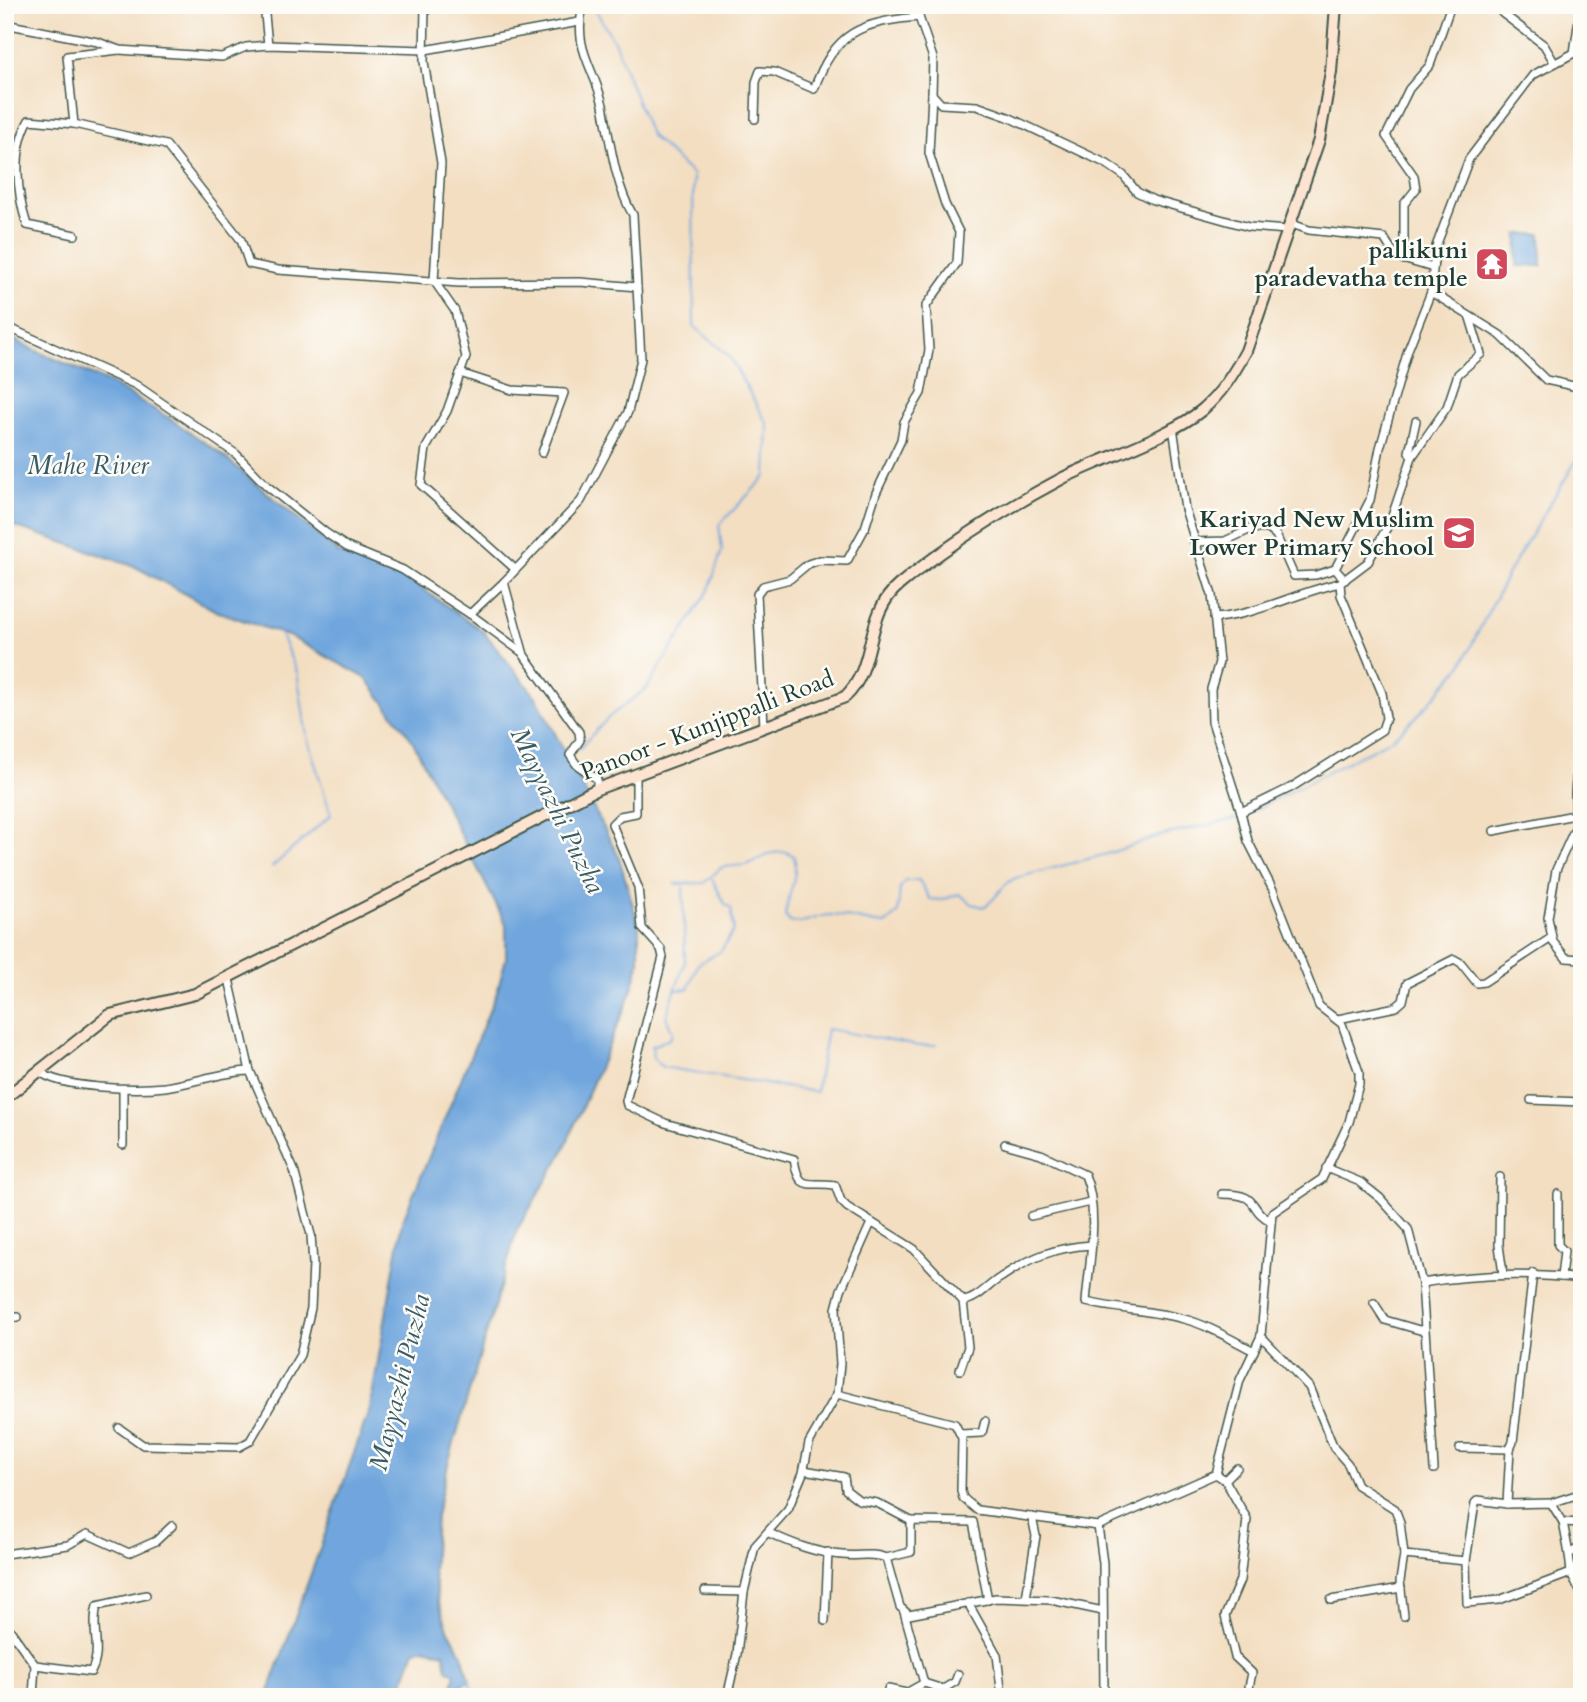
<svg xmlns="http://www.w3.org/2000/svg" width="1587" height="1702" viewBox="0 0 1587 1702" font-family="Cardo,serif">
	<style>
		.water { fill: #70a6dd; stroke: #487288; stroke-width: 2 }
		.lines { fill: none; stroke-linecap: round; stroke-linejoin: round }
		.stream { stroke: #70a6dd; stroke-width: 2 }
		.minor-casing { stroke: #3f5549; stroke-width: 10 }
		.secondary-casing { stroke: #3f5549; stroke-width: 14 }
		.minor { stroke: #fff; stroke-width: 7 }
		.secondary { stroke: #fde4d0; stroke-width: 10 }
		.labels { text-anchor: middle; stroke-width: 5; stroke-linejoin: round; paint-order: stroke }
		.poi-label { font-size: 24px; font-weight: bold; fill: #1f3d34; stroke: #fdfcf7; text-anchor: end }
		.street-label { font-size: 24px; fill: #1f3d34; stroke: #fdfcf7 }
		.water-label { font-size: 26px; font-style: italic; fill: #375c67; stroke: #fdfcf7 }
	</style>
	<rect width="100%" height="100%" fill="#fdfcf7"/>
	<filter id="ink" filterUnits="userSpaceOnUse"><feTurbulence type="fractalNoise" baseFrequency=".0143" numOctaves="2"/><feDisplacementMap in="SourceGraphic" scale="14" xChannelSelector="R" yChannelSelector="G"/><feConvolveMatrix kernelMatrix="1 2 1 2 8 2 1 2 1" color-interpolation-filters="sRGB"/></filter>
	<filter id="wash" filterUnits="userSpaceOnUse"><feTurbulence type="fractalNoise" baseFrequency=".00686" numOctaves="4" result="noise"/><feDisplacementMap in="SourceGraphic" scale="28" xChannelSelector="R" yChannelSelector="G"/><feGaussianBlur stdDeviation="1.57" result="paint"/><feColorMatrix in="noise" values="0 0 0 0 0 0 0 0 0 0 0 0 0 0 0 0 0 1.4 0 .05"/><feComposite in="paint" operator="in"/></filter>
	<g filter="url(#wash)">
		<rect width="100%" height="100%" fill="#f3dec1"/>
		<!-- water -->
		<g class="water">
			<path d="M1518 234H1541L1542 266H1517Z"/>
			<path d="M5 334 32 349 108 382 169 418 216 450 339 553 405 577 483 631 536 697 619 857 639 927V963L631 994 562 1154 517 1230 449 1460 436 1516 433 1572 438 1601 448 1629 462 1654 470 1681 452 1688 455 1674 447 1669 444 1653 425 1648 415 1650 398 1697H267L370 1408 402 1222 497 992 506 958V924L412 740 366 678 291 637 216 611 134 566 5 523Z"/>
		</g>
		<g class="lines">
			<!-- stream -->
			<g class="stream">
				<path d="M578 750 609 717 647 688 709 590 722 550 719 525 766 476 768 425 729 356 694 326 693 175 650 135 615 43 596 11 601 5"/>
				<path d="M1245 815 1392 739 1420 713 1460 668 1508 573 1582 451"/>
				<path d="M272 867 331 815 307 737 297 672 280 633"/>
				<path d="M674 884 704 883 722 867 746 865 772 853 786 852 794 856C799 876 787 896 785 916L790 922C805 925 814 916 829 915 848 915 866 923 885 924L898 913 900 888 905 881 919 880 930 899 942 900 959 894 972 904 983 907C998 900 1001 883 1016 878L1107 854 1163 835 1240 818"/>
				<path d="M683 887 685 962 666 1017 673 1033 670 1039 652 1046 653 1058 662 1067 816 1092 827 1029 919 1046 936 1045"/>
				<path d="M675 990 688 989 698 964 721 951 734 930 731 908 725 904 712 879"/>
				<path d="M469 1679 474 1697"/>
			</g>
		</g>
	</g>
	<g filter="url(#ink)">
		<g class="lines">
			<!-- minor casing -->
			<g class="minor-casing">
				<g id="minor">
					<path d="M264 5 268 45"/>
					<path d="M425 5 424 62 441 163 434 281 455 311 466 357 447 411 426 448 421 485 515 569"/>
					<path d="M583 5C573 51 594 66 603 105 610 141 615 185 633 215L641 359 628 412 581 501 504 582 524 655 579 732 580 740 570 755 577 765 597 779V789"/>
					<path d="M921 5 919 17 933 58 932 94 941 104 977 106 1008 117 1107 164 1123 175 1137 192 1153 200 1249 227 1287 230"/>
					<path d="M1502 13 1544 45 1554 62"/>
					<path d="M5 16 10 25 98 42 119 50 222 57 246 47 268 45 425 50 579 22"/>
					<path d="M119 50 67 56 74 124 166 145 241 240 249 264 278 270 459 283 580 282 637 287"/>
					<path d="M755 119 756 82 760 71 774 72 814 89C835 32 860 22 919 17"/>
					<path d="M74 124 29 120C12 149 17 194 27 225L75 235"/>
					<path d="M1289 223 1309 230 1384 238 1396 257 1433 268"/>
					<path d="M1404 260V204L1416 189 1414 176 1386 136 1409 89 1430 65 1451 5"/>
					<path d="M1431 292 1500 335 1546 380 1582 388"/>
					<path d="M5 326 136 385 236 454 267 486 326 533 347 547 403 570 470 614 504 582"/>
					<path d="M460 373 512 390 564 393 542 453"/>
					<path d="M1173 427 1185 509 1212 595 1219 662 1211 689 1212 722 1241 812 1292 787 1382 730 1386 718 1382 693 1341 595 1340 583 1368 562 1390 522 1412 457 1447 407 1458 374 1481 354 1470 318"/>
					<path d="M1412 457 1409 452 1416 421"/>
					<path d="M1194 542 1225 541 1253 528 1268 529 1276 535 1294 576 1316 575 1335 569 1345 580"/>
					<path d="M1335 569 1370 500 1380 448 1408 350 1431 292 1435 249 1469 159 1533 75 1574 53 1581 5"/>
					<path d="M470 614 523 653"/>
					<path d="M1214 618C1258 615 1297 592 1340 583"/>
					<path d="M764 726 757 594 763 586 790 579 808 564 820 560 847 561 865 528 876 493 901 440 904 422 921 393 929 350 926 306 957 263 959 232 945 204 929 153 932 94"/>
					<path d="M1579 745 1575 793 1576 826 1556 870 1548 918 1553 942 1566 958 1582 959"/>
					<path d="M636 773V813L620 816 612 824 638 887 642 928 661 949 663 957 626 1101 627 1105 665 1123 794 1159C799 1193 808 1181 835 1185L841 1201 847 1207 914 1249 963 1301C977 1300 988 1285 1000 1278 1031 1257 1055 1247 1092 1245"/>
					<path d="M1494 831 1574 815"/>
					<path d="M1338 1019 1396 1007 1403 1001 1407 983 1454 959 1461 963 1477 983 1484 982 1551 938"/>
					<path d="M39 1071C59 1089 137 1090 165 1087 194 1083 220 1072 250 1071"/>
					<path d="M123 1089V1145"/>
					<path d="M1531 1100 1582 1102"/>
					<path d="M1005 1144 1041 1154 1085 1175C1100 1212 1089 1264 1086 1302 1119 1310 1151 1310 1184 1319 1208 1325 1232 1340 1254 1351"/>
					<path d="M1326 1168 1360 1182 1380 1198 1408 1229 1422 1283 1434 1469"/>
					<path d="M1500 1177 1499 1245 1503 1274"/>
					<path d="M1222 1194C1263 1194 1246 1209 1271 1221"/>
					<path d="M1558 1194V1245L1564 1251 1561 1277"/>
					<path d="M1031 1216 1090 1202"/>
					<path d="M1533 1273 1513 1442 1510 1449 1507 1504 1551 1503 1563 1522 1582 1523"/>
					<path d="M1422 1283C1476 1274 1527 1273 1582 1279"/>
					<path d="M1374 1303 1385 1320 1423 1331"/>
					<path d="M5 1319 18 1317"/>
					<path d="M1261 1336 1309 1387 1334 1448 1348 1464 1357 1485 1395 1509 1400 1522 1404 1555 1466 1561 1467 1603 1499 1600 1571 1573"/>
					<path d="M960 1370 968 1347 963 1301"/>
					<path d="M837 1394 955 1424 962 1438 961 1491 963 1498 977 1510 1098 1526"/>
					<path d="M119 1428 143 1445 239 1447 250 1441 300 1355 311 1308 313 1264 311 1235 294 1170 250 1071 229 979"/>
					<path d="M960 1434 982 1433 985 1421"/>
					<path d="M1460 1448 1510 1449"/>
					<path d="M804 1470 844 1477 846 1490 859 1500 877 1503 911 1521"/>
					<path d="M1216 1474 1240 1380 1261 1336 1272 1213 1322 1179 1349 1122 1359 1084V1072L1342 1024 1319 1006 1273 890 1248 841 1241 812"/>
					<path d="M1225 1480 1237 1468"/>
					<path d="M1551 1503 1582 1493"/>
					<path d="M1563 1522 1569 1554"/>
					<path d="M769 1533C793 1544 816 1553 842 1555 858 1557 871 1552 886 1558L900 1607 909 1615 996 1598 1051 1600 1103 1611"/>
					<path d="M1582 1546 1569 1554 1571 1573 1582 1595"/>
					<path d="M5 1554 68 1545 87 1534 129 1553 156 1541 172 1526"/>
					<path d="M1404 1555 1400 1581 1404 1616"/>
					<path d="M886 1558 911 1552V1521L973 1522 988 1600"/>
					<path d="M1466 1561 1475 1503 1478 1500 1507 1504"/>
					<path d="M705 1591 744 1592"/>
					<path d="M1026 1598 1036 1536 1032 1517"/>
					<path d="M1331 1600 1401 1588"/>
					<path d="M968 1603 997 1655 1002 1697"/>
					<path d="M904 1612 924 1683 943 1689 955 1682 958 1674"/>
					<path d="M825 1621 828 1552"/>
					<path d="M5 1623 35 1665 33 1697"/>
					<path d="M35 1665 91 1672C103 1650 90 1629 97 1606L146 1595"/>
					<path d="M888 1689 906 1693 924 1683"/>
					<path d="M727 1697 737 1654 744 1592 755 1546 788 1509 803 1473 809 1443 837 1394 840 1364 836 1309 841 1290 871 1223"/>
					<path d="M1104 1697 1103 1563 1098 1526 1216 1474 1225 1480 1247 1519 1240 1580 1225 1616 1235 1657 1252 1673 1247 1697"/>
					<path d="M1577 1697 1582 1696"/>
				</g>
			</g>
			<!-- secondary casing -->
			<g class="secondary-casing">
				<path id="secondary" d="M5 1098 110 1015 195 994 597 789 845 697C878 666 863 615 899 585 950 543 1005 509 1063 478 1103 458 1169 437 1202 410 1221 394 1234 373 1246 351L1319 140 1331 72 1336 5"/>
			</g>
			<!-- minor -->
			<use href="#minor" class="minor"/>
			<!-- secondary -->
			<use href="#secondary" class="secondary"/>
		</g>
	</g>
	<!-- icons -->
	<defs>
		<g id="temple-square" transform="scale(1.75)"><rect x="-9" y="-9" width="18" height="18" rx="4" fill="#d1495b" stroke="#fdfcf7"/><path d="M0-6L5-2H3V0L6.5 2.5H4V6H1.5V3h-3V6H-4V2.5H-6.5L-3 0V-2H-5Z" fill="#fff"/></g>
		<g id="school-square" transform="scale(1.75)"><rect x="-9" y="-9" width="18" height="18" rx="4" fill="#d1495b" stroke="#fdfcf7"/><path d="M0-5L7-2L0 1L-7-2ZM-4 1L0 2.5L4 1V4Q0 6-4 4Z" fill="#fff"/></g>
	</defs>
	<g fill-rule="evenodd">
		<use href="#temple-square" x="1492" y="264"/>
		<use href="#school-square" x="1459" y="533"/>
	</g>
	<g class="labels">
		<!-- poi labels -->
		<g class="poi-label">
			<text x="1468" y="258">pallikuni<tspan x="1468" dy="28">paradevatha temple</tspan></text>
			<text x="1434" y="527">Kariyad New Muslim<tspan x="1434" dy="28">Lower Primary School</tspan></text>
		</g>
		<!-- street labels -->
		<g class="street-label">
			<text transform="translate(707 725) rotate(-21)" y="8">Panoor - Kunjippalli Road</text>
		</g>
		<!-- water labels -->
		<g class="water-label">
			<text x="88" y="474">Mahe River</text>
			<text transform="translate(558 810) rotate(64)" y="9">Mayyazhi Puzha</text>
			<text transform="translate(399 1382) rotate(-76)" y="9">Mayyazhi Puzha</text>
		</g>
	</g>
	<!-- margin -->
	<rect width="1587" height="1702" fill="none" stroke="#fdfcf7" stroke-width="28"/>
</svg>
